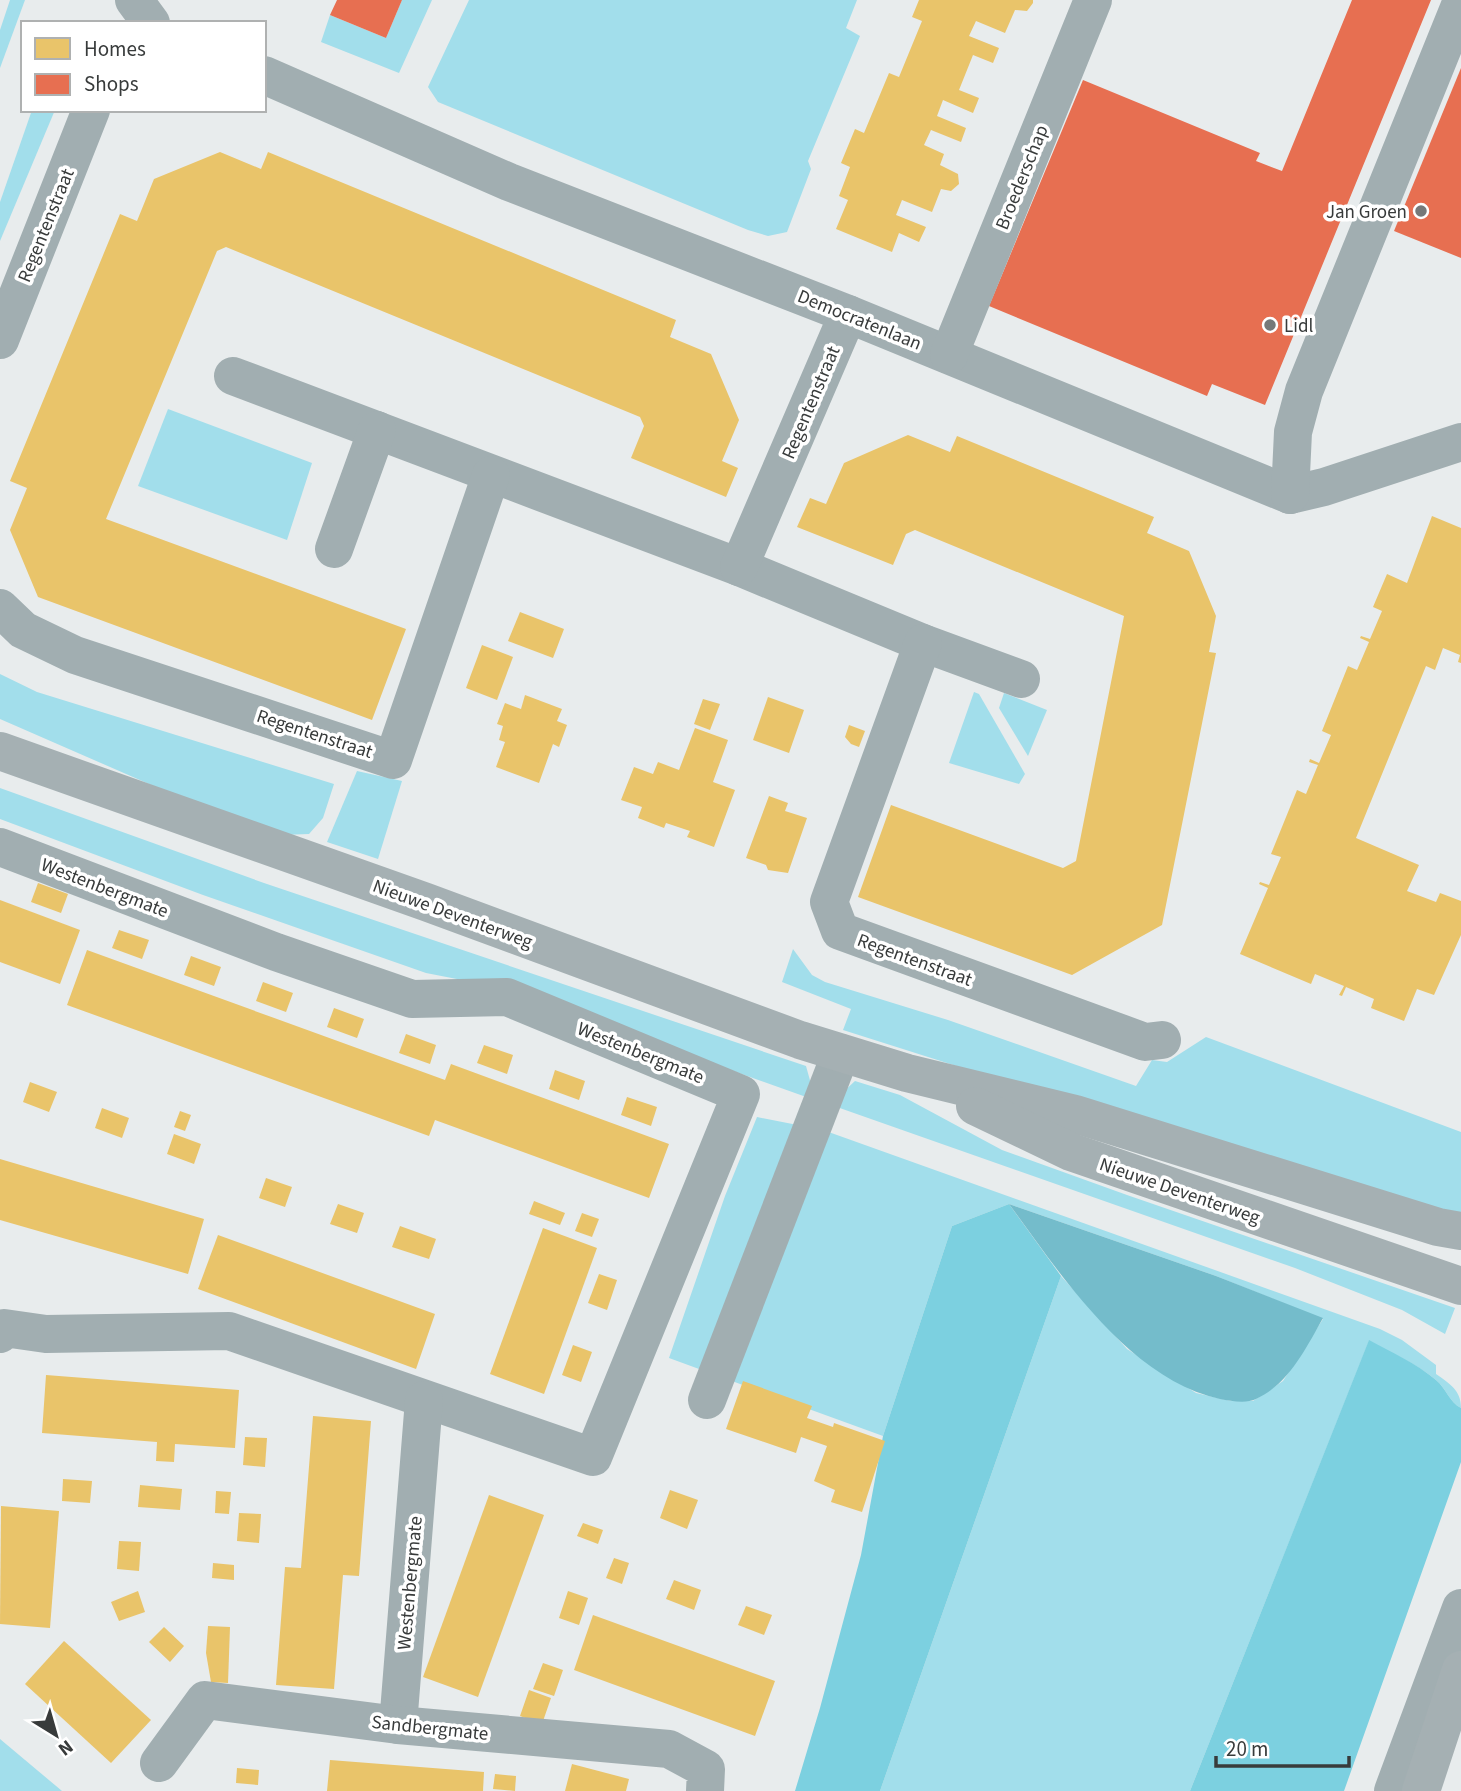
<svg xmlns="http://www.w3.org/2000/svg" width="1461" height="1791" viewBox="0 0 1461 1791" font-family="'Source Sans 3',sans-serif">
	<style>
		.green { fill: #a2deeb }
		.forest { fill: #7cd0e0 }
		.water { fill: #74bccb }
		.homes { fill: #e9c46a }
		.shops { fill: #e76f51 }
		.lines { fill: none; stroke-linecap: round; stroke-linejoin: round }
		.minor { stroke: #a1aeb1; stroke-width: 38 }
		.major { stroke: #a5b0b3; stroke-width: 38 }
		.poi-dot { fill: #767979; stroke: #fff; stroke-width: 2.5 }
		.labels { text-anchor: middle; stroke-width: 7; stroke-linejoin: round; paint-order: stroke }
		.street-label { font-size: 19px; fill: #383b3b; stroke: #fff }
		.poi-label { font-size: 19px; fill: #383b3b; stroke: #fff; text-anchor: end }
	</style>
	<rect width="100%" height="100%" fill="#e8eced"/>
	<!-- green -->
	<g class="green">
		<path d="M10 0H25L0 68V30Z"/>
		<path d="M402 0H432L399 73 321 42 330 15 386 38Z"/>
		<path d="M469 0H857L846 28 860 36 808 161 811 169 787 232 768 236 748 230 438 102 428 87Z"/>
		<path d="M32 110H55L0 241V202Z"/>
		<path d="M168 409 312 463 287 540 138 486Z"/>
		<path d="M0 674 37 692 334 784 323 818 309 834 282 835 188 801 0 719Z"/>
		<path d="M974 692 979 694 1025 774 1019 784 949 763Z"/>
		<path d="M1004 693 1047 710 1028 756 999 708Z"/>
		<path d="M357 771 402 781 378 859 327 842Z"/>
		<path d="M0 788 264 883 806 1066 811 1084 809 1098 498 987 426 973 203 895 0 819Z"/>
		<path d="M793 949 812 975 825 982 948 1020 1136 1086 1152 1060 1167 1062 1206 1037 1461 1132V1214L1447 1215 1010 1083 843 1030 851 1009 782 982Z"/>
		<path d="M855 1081 900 1095 1002 1150 1127 1195 1455 1308 1445 1334 1402 1310 1295 1268 834 1106 840 1095Z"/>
		<path d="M757 1117 823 1130 1380 1329 1402 1340 1436 1365V1374C1450 1384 1461 1390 1461 1408 1449 1402 1446 1388 1436 1380 1416 1363 1391 1353 1369 1341L1190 1791H880L1061 1276 1127 1349 1196 1393 1231 1401H1253L1283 1381 1323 1319 1216 1276 1009 1204 952 1226 883 1436 669 1358 725 1196Z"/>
		<path d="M0 1739 62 1791H0Z"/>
	</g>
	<!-- forest -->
	<g class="forest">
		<path d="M1009 1204 1061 1276 880 1791H795L820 1708 861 1555 883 1436 952 1226Z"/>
		<path d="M1369 1340C1391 1352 1416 1363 1436 1380 1446 1388 1449 1402 1461 1408V1462L1344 1791H1190Z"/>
	</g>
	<!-- water -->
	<path class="water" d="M1009 1204 1216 1276 1323 1318C1306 1348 1289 1384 1256 1399 1246 1404 1231 1401 1220 1399 1129 1379 1061 1275 1009 1204Z"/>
	<!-- homes -->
	<g class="homes">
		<path d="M919 0H1033V3L1027 11 1015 10 1005 33 976 21 969 36 999 48 993 63 973 55 959 90 979 98 973 113 943 100 937 116 966 128 961 142 931 130 924 145 944 154 940 165 958 174 959 184 951 191 941 189 932 212 902 200 896 215 926 227 919 242 899 233 892 252 836 229 848 200 839 196 850 167 841 163 855 129 864 133 889 73 899 77 922 21 912 17Z"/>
		<path d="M220 152 261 169 268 152 676 320 670 337 711 354 739 420 722 461 738 468 726 497 631 458 644 426 640 417 226 247 217 251 106 519 406 629 372 720 38 597 10 530 27 488 10 481 120 214 137 221 154 179Z"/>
		<path d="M908 435 950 452 957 436 1154 517 1147 533 1189 551 1216 616 1209 652 1216 653 1162 925 1072 975 858 897 891 805 1063 868 1076 861 1124 616 915 530 906 534 893 565 797 527 810 498 826 504 844 463Z"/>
		<path d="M1432 516 1461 528V663L1458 662 1460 655 1443 648 1435 670 1426 666 1356 838 1419 865 1407 891 1436 902 1440 893 1461 901V935L1434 995 1417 989 1404 1021 1371 1008 1374 999 1346 987 1342 996 1339 995 1344 986 1315 974 1311 984 1240 954 1268 888 1259 884 1260 882 1269 885 1281 857 1271 854 1297 790 1306 794 1318 765 1309 762 1310 759 1319 763 1331 735 1322 731 1348 666 1357 670 1369 642 1360 638 1361 636 1370 639 1382 611 1373 607 1387 574 1407 583Z"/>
		<path d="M520 612 564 629 553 658 508 641Z"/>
		<path d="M482 645 513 657 497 700 466 688Z"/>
		<path d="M525 695 562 709 557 721 567 725 559 747 553 744 539 783 496 767 505 742 499 740 503 726 497 724 505 703 521 709Z"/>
		<path d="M768 697 804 710 789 753 753 740Z"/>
		<path d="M703 699 720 704 710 730 694 724Z"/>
		<path d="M849 725 865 731 859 747 851 744 845 737Z"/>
		<path d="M695 728 728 740 713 782 735 790 714 847 687 837 690 831 666 823 664 828 638 818 642 807 621 800 634 767 653 774 658 762 679 770Z"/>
		<path d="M769 796 788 803 785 811 807 818 788 873 768 870 766 865 746 858Z"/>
		<path d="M38 883 68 894 61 913 31 902Z"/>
		<path d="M0 900 80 930 60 984 0 962Z"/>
		<path d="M119 930 149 940 142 959 112 948Z"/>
		<path d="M87 950 445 1080 451 1064 669 1144 649 1198 435 1120 429 1136 67 1005Z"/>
		<path d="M191 956 221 967 214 986 184 975Z"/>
		<path d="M263 982 293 993 286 1012 256 1001Z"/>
		<path d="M334 1008 364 1019 357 1038 327 1027Z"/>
		<path d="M406 1034 436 1045 430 1064 399 1053Z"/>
		<path d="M484 1045 513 1055 507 1074 477 1063Z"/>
		<path d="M555 1070 585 1081 579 1100 549 1089Z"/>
		<path d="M30 1082 57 1092 49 1112 23 1102Z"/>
		<path d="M627 1097 657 1107 651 1126 621 1115Z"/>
		<path d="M102 1108 129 1118 122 1138 95 1128Z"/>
		<path d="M180 1111 191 1115 185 1131 174 1127Z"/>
		<path d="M174 1134 201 1144 194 1164 167 1154Z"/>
		<path d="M0 1159 204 1219 188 1274 0 1220Z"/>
		<path d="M266 1178 292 1187 285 1207 259 1198Z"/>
		<path d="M534 1201 565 1213 560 1225 529 1214Z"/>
		<path d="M338 1204 364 1213 357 1233 330 1224Z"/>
		<path d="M582 1213 599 1219 592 1237 575 1231Z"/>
		<path d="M400 1226 436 1239 429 1259 392 1247Z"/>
		<path d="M543 1228 597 1248 544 1394 490 1374Z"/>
		<path d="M218 1235 435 1314 416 1369 198 1289Z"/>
		<path d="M599 1274 617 1280 607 1310 588 1303Z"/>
		<path d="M573 1345 592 1352 581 1382 562 1375Z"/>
		<path d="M46 1375 239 1390 235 1448 175 1444 174 1462 156 1461 157 1442 42 1433Z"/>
		<path d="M743 1381 812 1406 807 1418 833 1427 834 1423 885 1441 862 1512 831 1502 835 1490 814 1481 827 1446 801 1437 796 1453 726 1429Z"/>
		<path d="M313 1416 371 1421 359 1576 343 1575 334 1689 276 1685 285 1567 301 1568Z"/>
		<path d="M245 1437 267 1438 265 1467 243 1465Z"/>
		<path d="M63 1479 92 1481 90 1503 62 1501Z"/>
		<path d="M140 1485 182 1489 180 1510 138 1507Z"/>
		<path d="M670 1490 698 1500 687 1529 660 1518Z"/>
		<path d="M216 1491 231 1492 229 1514 215 1513Z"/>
		<path d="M489 1495 544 1515 478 1697 423 1677Z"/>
		<path d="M1 1506 59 1511 50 1628 0 1624Z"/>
		<path d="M239 1513 261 1514 259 1543 237 1541Z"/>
		<path d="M583 1523 603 1530 598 1544 577 1536Z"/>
		<path d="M119 1541 141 1542 139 1571 117 1569Z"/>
		<path d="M614 1558 629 1563 622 1584 606 1578Z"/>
		<path d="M213 1563 234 1565V1580L212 1578Z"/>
		<path d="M674 1580 701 1590 694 1610 666 1599Z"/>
		<path d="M138 1591 145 1612 119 1621 111 1602Z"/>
		<path d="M568 1591 588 1598 579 1625 559 1618Z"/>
		<path d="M746 1606 772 1615 764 1635 738 1625Z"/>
		<path d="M593 1615 775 1681 755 1736 574 1670Z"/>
		<path d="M208 1626 230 1627 228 1683 211 1682 206 1653Z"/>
		<path d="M164 1627 184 1646 170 1662 149 1642Z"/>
		<path d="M64 1641 151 1720 111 1763 25 1684Z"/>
		<path d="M543 1663 563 1670 554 1696 533 1689Z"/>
		<path d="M529 1690 551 1698 542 1724 520 1716Z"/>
		<path d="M330 1760 484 1772 483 1791H327Z"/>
		<path d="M572 1764 629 1779 626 1791H565Z"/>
		<path d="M237 1768 259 1770 258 1785 236 1783Z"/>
		<path d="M495 1774 516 1776 515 1791 493 1789Z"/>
	</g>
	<!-- shops -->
	<g class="shops">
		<path d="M337 0H402L386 38 330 15Z"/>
		<path d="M1352 0H1431L1265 405 1212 384 1207 396 989 306 1083 80 1260 153 1256 161 1282 171Z"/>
		<path d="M1461 68V258L1394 231Z"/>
	</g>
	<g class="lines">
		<!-- minor -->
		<g class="minor">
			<path d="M134 0 151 23"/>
			<path d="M264 75 509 182 848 314 1290 495 1324 487 1461 442"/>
			<path d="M0 340 91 110"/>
			<path d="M949 355 1093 0"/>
			<path d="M233 376 739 567 923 643 1021 679"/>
			<path d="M1290 495 1293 432 1304 391 1461 3"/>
			<path d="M334 549 377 430"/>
			<path d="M739 567 848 314"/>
			<path d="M0 608 23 630 75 655 393 760 491 475"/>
			<path d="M923 643 829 902 840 931 1145 1042 1162 1040"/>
			<path d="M0 847 276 952 412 999 507 997 741 1094 593 1457 229 1331 46 1334 4 1328 0 1334"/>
			<path d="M707 1400 841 1053"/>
			<path d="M398 1725 424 1400"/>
			<path d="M159 1763 205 1700 398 1725 669 1749 706 1769 705 1791"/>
			<path d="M1393 1791 1461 1608"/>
		</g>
		<!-- major -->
		<g class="major">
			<path d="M0 751 426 902 800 1040 907 1073 1075 1114 1438 1227 1461 1231"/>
			<path d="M975 1106 1071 1152 1461 1286"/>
			<path d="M1421 1791 1461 1670"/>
		</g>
	</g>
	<!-- markers -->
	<g class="poi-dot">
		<circle cx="1421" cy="211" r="7"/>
		<circle cx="1270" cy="325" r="7"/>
	</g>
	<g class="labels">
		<!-- street labels -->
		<g class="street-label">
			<text transform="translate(1021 177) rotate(-68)" y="7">Broederschap</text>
			<text transform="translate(45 225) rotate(-68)" y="7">Regentenstraat</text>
			<text transform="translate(860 319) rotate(22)" y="7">Democratenlaan</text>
			<text transform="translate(810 402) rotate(-67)" y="7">Regentenstraat</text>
			<text transform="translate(315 733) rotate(18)" y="7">Regentenstraat</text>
			<text transform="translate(105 887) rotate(21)" y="7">Westenbergmate</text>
			<text transform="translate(453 913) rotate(20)" y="7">Nieuwe Deventerweg</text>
			<text transform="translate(915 959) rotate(20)" y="7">Regentenstraat</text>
			<text transform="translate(641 1052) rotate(22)" y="7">Westenbergmate</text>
			<text transform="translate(1180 1190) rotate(19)" y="7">Nieuwe Deventerweg</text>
			<text transform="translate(409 1583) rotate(-85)" y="7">Westenbergmate</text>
			<text transform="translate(430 1727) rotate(6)" y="7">Sandbergmate</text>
		</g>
		<!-- poi labels -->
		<g class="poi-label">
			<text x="1407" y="218">Jan Groen</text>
			<text x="1284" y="332" text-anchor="start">Lidl</text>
		</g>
	</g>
	<!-- legend -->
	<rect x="21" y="21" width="245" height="91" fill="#ffffff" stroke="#afb1b1" stroke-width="2"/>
	<rect x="35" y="38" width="35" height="21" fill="#e9c46a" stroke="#afb1b1" stroke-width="2"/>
	<text x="84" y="56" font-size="21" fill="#383b3b">Homes</text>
	<rect x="35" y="74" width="35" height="21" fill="#e76f51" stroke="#afb1b1" stroke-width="2"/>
	<text x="84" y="91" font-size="21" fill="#383b3b">Shops</text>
	<!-- north arrow -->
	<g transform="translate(56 1735) rotate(143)" stroke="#ffffff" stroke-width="5" paint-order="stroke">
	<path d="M0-5L12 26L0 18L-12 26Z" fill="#383b3b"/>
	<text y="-10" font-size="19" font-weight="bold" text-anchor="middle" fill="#383b3b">N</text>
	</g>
	<!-- scale -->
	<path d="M1216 1756v10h133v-10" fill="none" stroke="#383b3b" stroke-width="3.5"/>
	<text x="1226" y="1756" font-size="21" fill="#383b3b" stroke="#ffffff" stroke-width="5" paint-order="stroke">20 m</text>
</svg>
